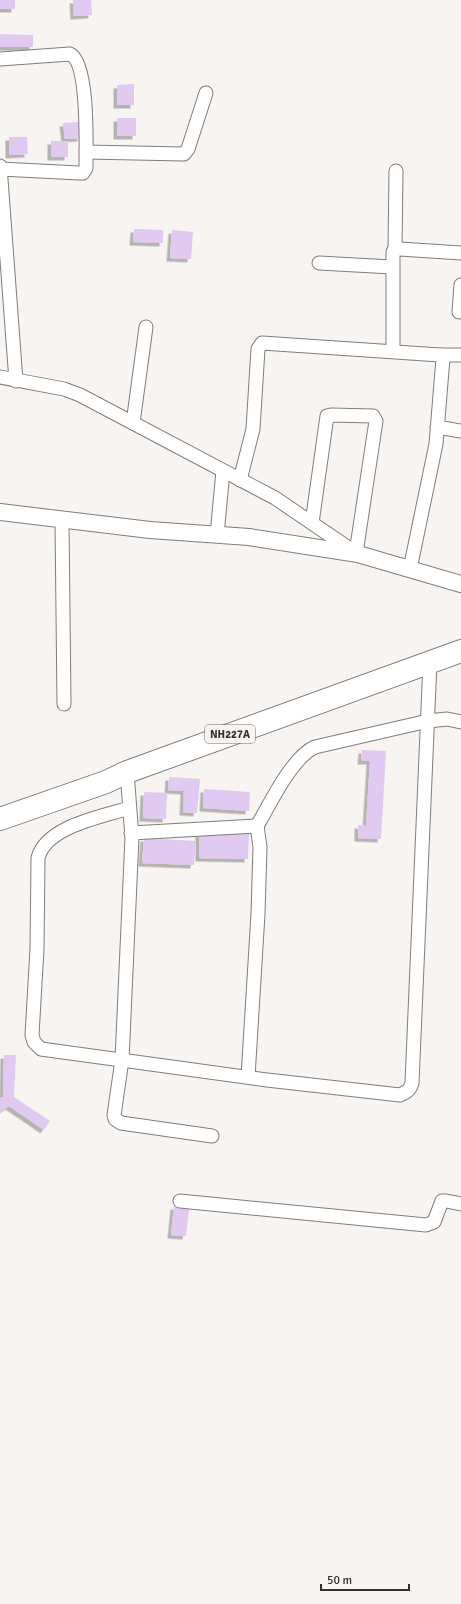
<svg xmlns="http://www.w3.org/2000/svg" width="461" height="1604" viewBox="0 0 461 1604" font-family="Signika,sans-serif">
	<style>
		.building { fill: #e1c9f2; filter: url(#shadow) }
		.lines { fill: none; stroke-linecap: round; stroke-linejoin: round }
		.minor-casing { stroke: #807d7a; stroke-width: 15 }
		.tertiary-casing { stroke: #807d7a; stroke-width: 18 }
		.trunk-casing { stroke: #807d7a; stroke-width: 24 }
		.minor { stroke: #fff; stroke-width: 13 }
		.tertiary { stroke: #fff; stroke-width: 16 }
		.trunk { stroke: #fff; stroke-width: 22 }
		.labels { text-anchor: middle; stroke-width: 3; stroke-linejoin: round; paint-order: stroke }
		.shield { fill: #f7f4f1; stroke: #6c6b69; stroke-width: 1 }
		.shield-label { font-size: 11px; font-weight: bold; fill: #31302f }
	</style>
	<defs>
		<filter id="shadow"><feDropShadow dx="-3.5" dy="3.5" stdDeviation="0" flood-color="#0004"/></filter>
	</defs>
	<rect width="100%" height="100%" fill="#f7f4f1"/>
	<!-- building -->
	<g class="building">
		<rect x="0" y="0" width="15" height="9"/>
		<path d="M73 0H91L92 15 74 16Z"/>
		<path d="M0 34 33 35V47H0Z"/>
		<path d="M134 84V105H117V85Z"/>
		<rect x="117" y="118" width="19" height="18"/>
		<path d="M79 122 81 138 65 139 63 123Z"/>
		<path d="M9 137H27L28 154 9 155Z"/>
		<rect x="51" y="141" width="17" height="16"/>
		<path d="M134 229 163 230V243L133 242Z"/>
		<path d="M172 230 193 232 191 259 170 258Z"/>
		<path d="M362 750 386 751 381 839 358 838V825L366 826 370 761H361Z"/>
		<path d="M169 777 200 779 197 813 183 812 184 791 168 790Z"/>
		<path d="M204 789 250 792 249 811 203 808Z"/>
		<path d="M144 792 167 793 166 819 143 818Z"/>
		<path d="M199 833H249L248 859 199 858Z"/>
		<path d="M144 838 196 841 194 865 142 863Z"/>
		<path d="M4 1055H16L14 1097 50 1121 44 1130 9 1106 0 1112V1098L3 1097Z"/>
		<path d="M174 1206 189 1208 186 1236 171 1235Z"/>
	</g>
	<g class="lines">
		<!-- minor casing -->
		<g class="minor-casing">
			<g id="minor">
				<path d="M0 59 70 54C89 63 86 148 86 168L83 173H79L0 169"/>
				<path d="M86 152 184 154 188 149 206 93"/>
				<path d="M0 166 16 381"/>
				<path d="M395 249 396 171"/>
				<path d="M319 263 392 267"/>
				<path d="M459 312 461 285"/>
				<path d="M393 351V252L395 249H400L461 253"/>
				<path d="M440 355H461"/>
				<path d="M0 377 64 389 80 395 275 498 356 553"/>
				<path d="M133 423 146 327"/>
				<path d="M437 427 461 431"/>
				<path d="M240 480 253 429 258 349 262 343 440 355 443 358 436 444 410 569"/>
				<path d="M62 520 64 704"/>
				<path d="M312 523 327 416 331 415 373 416 376 421 356 553"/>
				<path d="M217 535 223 471"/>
				<path d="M127 772 132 837 122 1060 114 1115 115 1119 121 1123 212 1136"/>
				<path d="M129 808C102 817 46 826 38 858L37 949 32 1035 34 1042 41 1049 267 1080 400 1095C407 1092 410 1090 412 1083L430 662"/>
				<path d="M257 826C270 804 292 757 315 747L428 721 447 719 461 722"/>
				<path d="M131 833 257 826 260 847 258 914 248 1077"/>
				<path d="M180 1201 426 1225 434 1222 442 1201H446L461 1204"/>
			</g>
		</g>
		<!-- tertiary casing -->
		<g class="tertiary-casing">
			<path id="tertiary" d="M0 512 150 530 249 537 358 554 461 584"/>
		</g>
		<!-- trunk casing -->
		<g class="trunk-casing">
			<path id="trunk" d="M0 819 106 782 127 772 461 651"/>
		</g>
		<!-- minor -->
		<use href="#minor" class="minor"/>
		<!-- tertiary -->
		<use href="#tertiary" class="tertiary"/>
		<!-- trunk -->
		<use href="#trunk" class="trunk"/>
	</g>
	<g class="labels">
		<!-- shield labels -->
		<rect class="shield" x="205" y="725" width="50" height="18" rx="3"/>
		<g class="shield-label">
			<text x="230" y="738">NH227A</text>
		</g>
	</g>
	<!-- scale -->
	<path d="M321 1584v6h88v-6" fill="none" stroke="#31302f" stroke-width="2"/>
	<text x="327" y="1584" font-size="12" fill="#31302f" stroke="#f7f4f1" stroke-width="3" paint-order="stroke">50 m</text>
</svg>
